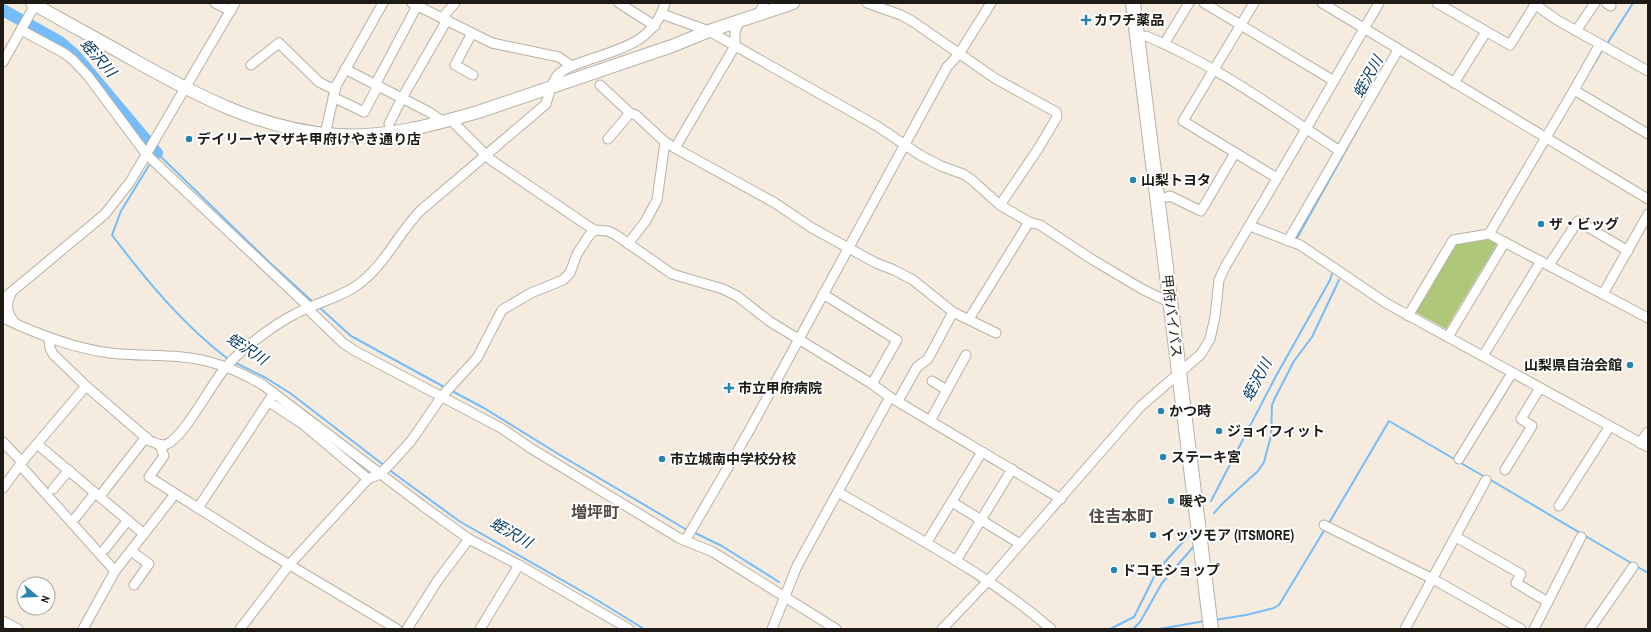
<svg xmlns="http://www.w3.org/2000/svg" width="1651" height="632" viewBox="0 0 1651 632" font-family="'Archivo Narrow','Noto Sans JP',sans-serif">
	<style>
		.park { fill: #afc778 }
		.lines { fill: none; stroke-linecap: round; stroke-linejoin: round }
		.stream { stroke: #75bcfa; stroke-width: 2 }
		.river { stroke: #75bcfa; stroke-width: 12 }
		.minor-casing { stroke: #b9b0a4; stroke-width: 11 }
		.major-casing { stroke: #b9b0a4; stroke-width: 14 }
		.highway-casing { stroke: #b9b0a4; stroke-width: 16 }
		.minor { stroke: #fff; stroke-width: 9 }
		.major { stroke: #fff; stroke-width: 12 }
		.highway { stroke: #fff; stroke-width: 14 }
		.poi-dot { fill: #2783b0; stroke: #fff; stroke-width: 1.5 }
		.labels { text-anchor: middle; stroke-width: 4; stroke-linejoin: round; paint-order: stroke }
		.poi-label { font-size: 14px; font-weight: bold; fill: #1e1b16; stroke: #fff; text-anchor: start }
		.street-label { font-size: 14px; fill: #1e1b16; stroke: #fff }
		.water-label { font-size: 15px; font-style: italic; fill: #00365d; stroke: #fff }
		.quarter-label { font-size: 16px; font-weight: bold; fill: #524a40; stroke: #fff }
	</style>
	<rect width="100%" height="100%" fill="#f5ecdf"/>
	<!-- park -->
	<path class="park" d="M1491 238 1497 242 1495 247 1446 329 1415 312 1457 242Z"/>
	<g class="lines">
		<!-- stream -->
		<g class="stream">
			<path d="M1607 44 1633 3"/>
			<path d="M1590 71 1603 49"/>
			<path d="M154 157 157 153 269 262 314 303"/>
			<path d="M151 162 121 211 112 235C146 280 183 325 228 359"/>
			<path d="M1297 238 1365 116"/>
			<path d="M319 307 351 336 446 388"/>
			<path d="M1450 326 1497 246"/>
			<path d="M234 362 266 378 290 393 385 466"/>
			<path d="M452 391 484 408 560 455 687 530"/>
			<path d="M1459 462 1485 477"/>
			<path d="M388 469 459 521 597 600 644 629"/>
			<path d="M1489 479 1648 573"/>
			<path d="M1211 501 1276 376 1330 280 1332 274"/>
			<path d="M1214 513 1223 503 1258 471 1264 462 1271 436 1272 405 1275 398 1294 361 1312 337 1339 280"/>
			<path d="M1329 523 1389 421 1456 460"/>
			<path d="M693 532 722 546 779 582"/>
			<path d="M1215 620 1246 615 1274 608 1279 605 1325 529"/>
			<path d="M1110 629 1134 617 1157 571 1188 536"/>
			<path d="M1133 629 1140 622 1162 583 1194 546"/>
			<path d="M1159 629 1205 621"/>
		</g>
		<!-- river -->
		<path class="river" d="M3 10 60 42 75 55 157 153"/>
		<!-- minor casing -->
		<g class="minor-casing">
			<g id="minor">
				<path d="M215 3 231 11"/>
				<path d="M412 3 492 43 559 57 571 66"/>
				<path d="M619 3 655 26"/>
				<path d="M867 3 901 15 912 21 996 79 1056 112 1057 117 1038 149 1000 205"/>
				<path d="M1204 3 1334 81"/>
				<path d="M1254 3 1183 121 1277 178"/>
				<path d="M1322 3 1648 199"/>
				<path d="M1437 3 1510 45 1535 5"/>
				<path d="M1533 3 1557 20 1648 71"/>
				<path d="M1606 3 1611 6"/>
				<path d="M662 14 709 31 877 126 920 155 941 166 963 174 972 180 1000 205 1029 222 1040 225 1093 260 1142 289 1171 303"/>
				<path d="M759 14 764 3"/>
				<path d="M442 18 455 3"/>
				<path d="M21 30 64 53 73 60 88 76 147 155 310 308"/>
				<path d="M1576 31 1595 3"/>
				<path d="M472 33 455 65 473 75"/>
				<path d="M1146 36C1216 65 1277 110 1340 151"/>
				<path d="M1164 44 1189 3"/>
				<path d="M3 62 36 3"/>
				<path d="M251 65 279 43 319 82 335 90"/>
				<path d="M345 69 429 112 442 121"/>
				<path d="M1454 83 1486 32"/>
				<path d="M375 85 417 6"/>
				<path d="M600 85 630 113 636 115 665 142 675 148 775 203 812 228 876 263 894 270 913 280 953 312 996 333"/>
				<path d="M1574 90 1600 44"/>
				<path d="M333 97 364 112 378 86"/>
				<path d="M451 120 491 160 594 230"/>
				<path d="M389 124 402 98 447 20"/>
				<path d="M325 134 336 86 383 3"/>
				<path d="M608 139 630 113"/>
				<path d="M675 148 735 46V32L739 21"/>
				<path d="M1167 197 1170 196 1201 211 1235 153"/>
				<path d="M1250 226 1300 245 1386 303 1648 447"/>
				<path d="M1489 234 1574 90 1648 134"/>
				<path d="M1288 241 1398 50"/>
				<path d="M628 244 645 222 657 200 665 142"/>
				<path d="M1549 265 1578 221 1628 251"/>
				<path d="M11 293C5 304 7 314 15 323"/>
				<path d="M823 294 897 340 872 384"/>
				<path d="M1603 294 1648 214"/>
				<path d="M3 299 105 214 130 182 235 3"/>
				<path d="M308 309 343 343 355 351 501 428 532 449 679 538 713 552 836 629"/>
				<path d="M1408 316 1453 240 1489 234 1648 318"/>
				<path d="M3 318C37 334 72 348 110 353 142 357 179 353 210 362 229 367 246 375 263 385L423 506 469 539 519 565 629 629"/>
				<path d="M969 319 1029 222"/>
				<path d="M1448 337 1505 242"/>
				<path d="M49 338 50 348 53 354 86 386 150 441C156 443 161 447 167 444 185 436 211 384 226 367 240 350 275 324 295 314 315 303 337 299 356 286 384 267 397 235 420 211L546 104C549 94 552 80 560 73 567 67 576 64 585 61 619 49 654 43 665 3"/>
				<path d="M1483 356 1541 261"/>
				<path d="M932 381 947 390"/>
				<path d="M898 401 917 367 928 359 953 312"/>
				<path d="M269 402 304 425 368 479"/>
				<path d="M930 421 966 355"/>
				<path d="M3 442 22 462"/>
				<path d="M1640 443 1648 432"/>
				<path d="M37 444 144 534"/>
				<path d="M160 445 164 456 149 477 263 549 397 629"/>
				<path d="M1459 459 1512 373"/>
				<path d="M20 465 115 571"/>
				<path d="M1505 470 1532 426 1521 419 1540 388"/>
				<path d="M3 488 25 458 86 386"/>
				<path d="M53 489 69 470"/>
				<path d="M838 492C911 535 987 573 1051 629"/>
				<path d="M100 496 146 437"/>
				<path d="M952 502 1020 544"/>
				<path d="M1559 506 1610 426"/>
				<path d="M198 508 274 393"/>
				<path d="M76 517 95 493"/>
				<path d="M1324 525 1433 579 1521 629"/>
				<path d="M1456 537 1521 574 1516 583 1548 602"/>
				<path d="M685 541 749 431 947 67 959 54 991 3"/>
				<path d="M927 542 982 452"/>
				<path d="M105 549 128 520"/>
				<path d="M131 551 149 564 134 585"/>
				<path d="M956 561 1012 469"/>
				<path d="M3 621 18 629"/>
				<path d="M83 629 115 571 175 494"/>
				<path d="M240 629 289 565 368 479 380 474 392 462 411 441 442 396 477 358 502 310 531 293 563 280 570 273 577 254 588 237 594 230 608 231 616 235 672 274 723 289 737 296 769 321 872 384 890 397 1061 499"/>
				<path d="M407 629 438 580 469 539"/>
				<path d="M480 629 519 565"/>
				<path d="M772 629 797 566 890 397"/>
				<path d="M942 629 988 581 1140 407 1201 354 1210 339 1215 317 1219 280 1225 267 1306 129 1379 3"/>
				<path d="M1405 629 1486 480"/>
				<path d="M1534 629 1581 537"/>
				<path d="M1590 629 1633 567"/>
			</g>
		</g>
		<!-- major casing -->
		<g class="major-casing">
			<path id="major" d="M32 3C65 22 99 40 132 59 196 95 263 131 338 135 386 138 433 125 478 112L672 46 709 31 793 3"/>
		</g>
		<!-- highway casing -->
		<g class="highway-casing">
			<path id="highway" d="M1133 3 1211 629"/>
		</g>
		<!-- minor -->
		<use href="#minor" class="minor"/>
		<!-- major -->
		<use href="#major" class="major"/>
		<!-- highway -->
		<use href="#highway" class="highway"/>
	</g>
	<!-- markers -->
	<g class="poi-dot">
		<path d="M1084 14h4v4h4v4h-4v4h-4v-4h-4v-4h4z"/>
		<circle cx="189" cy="139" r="4"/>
		<circle cx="1133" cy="180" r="4"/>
		<circle cx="1541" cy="224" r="4"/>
		<circle cx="1630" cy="365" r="4"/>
		<path d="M727 382h4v4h4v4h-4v4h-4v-4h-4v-4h4z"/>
		<circle cx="1161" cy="411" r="4"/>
		<circle cx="1219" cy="431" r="4"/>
		<circle cx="1163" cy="457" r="4"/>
		<circle cx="662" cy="459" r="4"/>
		<circle cx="1171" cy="501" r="4"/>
		<circle cx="1153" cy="535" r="4"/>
		<circle cx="1114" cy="570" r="4"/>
	</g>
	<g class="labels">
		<!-- poi labels -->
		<g class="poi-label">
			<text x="1094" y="25">カワチ薬品</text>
			<text x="197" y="144">デイリーヤマザキ甲府けやき通り店</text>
			<text x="1141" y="185">山梨トヨタ</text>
			<text x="1549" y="229">ザ・ビッグ</text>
			<text x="1622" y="370" text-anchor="end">山梨県自治会館</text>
			<text x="738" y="393">市立甲府病院</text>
			<text x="1169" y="416">かつ時</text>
			<text x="1227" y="436">ジョイフィット</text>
			<text x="1171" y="462">ステーキ宮</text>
			<text x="670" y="464">市立城南中学校分校</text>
			<text x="1179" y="506">暖や</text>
			<text x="1161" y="540">イッツモア (ITSMORE)</text>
			<text x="1122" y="575">ドコモショップ</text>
		</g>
		<!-- street labels -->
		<g class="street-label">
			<text transform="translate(1172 316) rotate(83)" y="5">甲府バイパス</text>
		</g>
		<!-- water labels -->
		<g class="water-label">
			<text transform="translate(98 58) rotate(48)" y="5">蛭沢川</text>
			<text transform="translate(1368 77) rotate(-61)" y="5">蛭沢川</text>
			<text transform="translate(247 349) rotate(33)" y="5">蛭沢川</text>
			<text transform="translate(1257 380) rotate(-62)" y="5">蛭沢川</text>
			<text transform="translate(511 533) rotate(30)" y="5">蛭沢川</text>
		</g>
		<!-- quarter labels -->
		<g class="quarter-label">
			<text x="595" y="518">増坪町</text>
			<text x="1121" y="522">住吉本町</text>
		</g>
	</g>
	<!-- border -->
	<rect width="1651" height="632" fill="none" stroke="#1e1b16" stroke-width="8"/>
	<!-- north arrow -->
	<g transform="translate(36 596) rotate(109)"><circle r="19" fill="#ffffff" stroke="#a5a4a2"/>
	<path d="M0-3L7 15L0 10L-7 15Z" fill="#2783b0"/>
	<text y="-6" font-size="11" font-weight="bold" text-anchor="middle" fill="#1e1b16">N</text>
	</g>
</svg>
